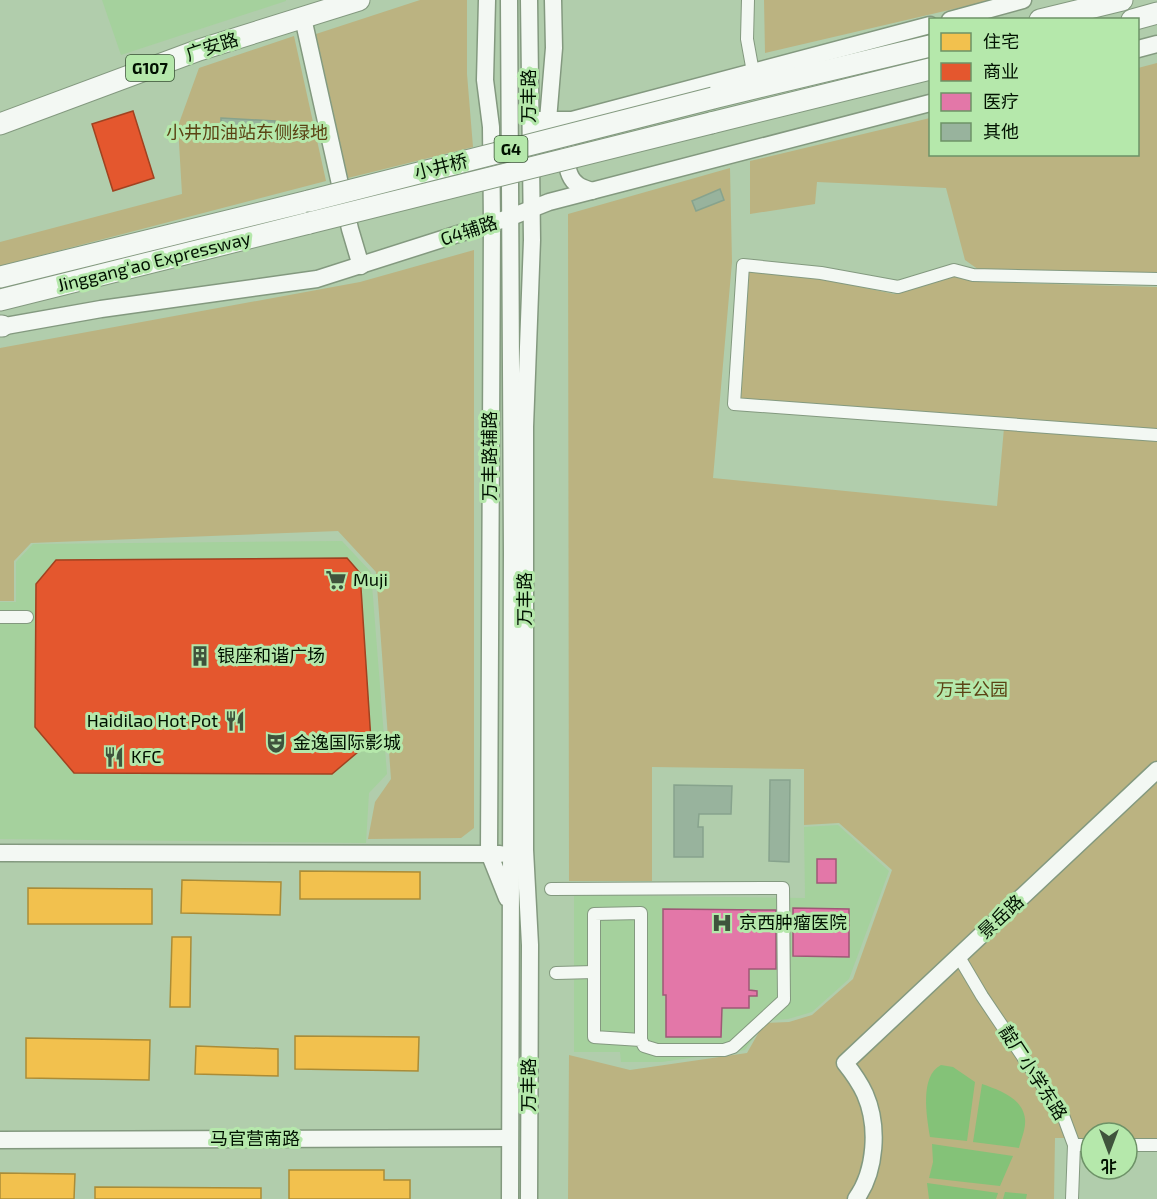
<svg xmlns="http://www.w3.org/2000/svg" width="1157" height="1199" viewBox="0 0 1157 1199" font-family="'Exo 2','Noto Sans SC',sans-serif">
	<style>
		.built { fill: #a5d19d }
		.green { fill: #bbb381 }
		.water { fill: #84c278 }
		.homes { fill: #f2c14e; stroke: #aa8c37; stroke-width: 1.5 }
		.shops { fill: #e4572e; stroke: #a04220; stroke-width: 1.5 }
		.health { fill: #e377a8; stroke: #9f5876; stroke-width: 1.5 }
		.building { fill: #98b39d; stroke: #87a38d; stroke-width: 1.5 }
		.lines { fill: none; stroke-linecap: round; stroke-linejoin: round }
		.street-casing { stroke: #83997f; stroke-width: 14 }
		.secondary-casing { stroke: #83997f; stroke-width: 19 }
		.highway-casing { stroke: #83997f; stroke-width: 23 }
		.street { stroke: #f3f8f3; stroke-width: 12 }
		.secondary { stroke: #f3f8f3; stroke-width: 16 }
		.highway { stroke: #f3f8f3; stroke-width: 21 }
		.highway-bridge-casing { stroke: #83997f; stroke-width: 23; stroke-linecap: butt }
		.highway-bridge { stroke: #f3f8f3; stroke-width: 21 }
		.labels { text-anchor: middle; stroke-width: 6; stroke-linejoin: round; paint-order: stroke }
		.shield { fill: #b5e8ab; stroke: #375233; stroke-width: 1.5 }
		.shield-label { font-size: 16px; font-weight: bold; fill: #011100 }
		.street-label { font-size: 18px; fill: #011100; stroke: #b5e8ab }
		.park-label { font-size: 18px; fill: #5b4314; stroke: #b5e8ab }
		.poi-label { font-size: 18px; fill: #011100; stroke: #b5e8ab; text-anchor: start }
	</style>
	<rect width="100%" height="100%" fill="#b1cdac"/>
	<!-- built -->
	<g class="built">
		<path d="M102 0H286V1L121 55Z"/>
		<path d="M342 541 371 572 387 774 369 793 366 843 0 839V602H16V562L33 544Z"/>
		<path d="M838 825 889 871 849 979 812 1012 788 1019 765 1021 745 1050 662 1062H621L620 1052H574V895L805 898 804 827Z"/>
	</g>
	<!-- green -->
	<g class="green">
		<path d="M420 0H467V74L473 147 348 178 316 34Z"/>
		<path d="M764 0H992L765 53Z"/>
		<path d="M294 36 326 181 0 266V242L182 194 178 126 199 68Z"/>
		<path d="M1157 63V274L979 270 965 260 946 188 817 182 815 204 750 214V161L930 118V154H1138V68Z"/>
		<path d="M730 168 732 262 713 478 997 506 1004 428 1157 439V1139H1127V1133H1091V1138H1055L1054 1199H568L569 1055 630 1070 747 1053 764 1023 789 1022 812 1015 853 979 892 870 839 823 804 825V769L652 767V881H569L568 214Z"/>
		<path d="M474 250V828L461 838 368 839 375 802 391 779 376 572 338 531 31 543 14 561V601H0V348L360 282Z"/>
		<path d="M749 272 818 278 894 294 953 276 978 282 1157 287V429L741 399Z"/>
	</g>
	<!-- water -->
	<g class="water">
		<path d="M941 1065 953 1067 975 1082 967 1141 930 1137C927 1118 919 1076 941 1065Z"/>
		<path d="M982 1084C999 1090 1023 1098 1025 1119 1026 1129 1021 1139 1019 1148L973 1142Z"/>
		<path d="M932 1144 1013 1156 1000 1186 929 1178 933 1162Z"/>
		<path d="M927 1183 998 1193 996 1199H929Z"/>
		<path d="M1005 1192 1027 1194 1026 1199H1003Z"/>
	</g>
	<!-- homes -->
	<g class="homes">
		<path d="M300 871 420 872V899H300Z"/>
		<path d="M182 880 281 882 280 915 181 913Z"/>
		<path d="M28 888 152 889V924H28Z"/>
		<path d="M172 937H191L190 1007H170Z"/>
		<path d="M295 1036 419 1037 418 1071 295 1069Z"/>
		<path d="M26 1038 150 1040 149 1080 26 1078Z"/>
		<path d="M196 1046 278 1049V1076L195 1074Z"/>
		<path d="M289 1170H384V1180H410V1199H289Z"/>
		<path d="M0 1173 75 1174 74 1199H0Z"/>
		<path d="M95 1187 261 1188V1199H95Z"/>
	</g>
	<!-- shops -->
	<g class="shops">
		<path d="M133 111 154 178 113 191 92 124Z"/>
		<path d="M347 558 360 573 371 741 332 774 74 773 35 727 36 584 56 560Z"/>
	</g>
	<!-- health -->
	<g class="health">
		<rect x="817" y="859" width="19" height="24"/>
		<path d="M793 908 849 909V957L793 956Z"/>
		<path d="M663 909 776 910V969H749V990L757 991V996H749V1008H722L721 1037H666V995H663Z"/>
	</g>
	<!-- building -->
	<g class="building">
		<path d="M221 118 275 121 274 134 221 132Z"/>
		<path d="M720 189 724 200 696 211 692 201Z"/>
		<path d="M770 780H790L789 862 769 861Z"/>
		<path d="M674 785 732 786 731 814H699L698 827H703V857H674Z"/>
	</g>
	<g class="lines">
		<!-- street casing -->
		<g class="street-casing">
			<g id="street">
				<path d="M748 0 747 39 753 72"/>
				<path d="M1157 279 973 275 954 270 898 287 821 273 743 265 734 404 1157 435"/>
				<path d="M0 617H27"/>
				<path d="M551 889 783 888 784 1000 733 1047 724 1050H657L644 1046 641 1040V913L594 914V1037L641 1040"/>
				<path d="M959 957 982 996 1064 1118 1074 1145 1072 1199"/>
				<path d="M556 973 594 972"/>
				<path d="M1074 1145H1091"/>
				<path d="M1127 1145H1157"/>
			</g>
		</g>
		<!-- secondary casing -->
		<g class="secondary-casing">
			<g id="secondary">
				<path d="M487 0 485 80 491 127 492 224 489 853 507 898"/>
				<path d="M509 0 512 552 510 1199"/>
				<path d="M303 18 350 229 361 266"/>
				<path d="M950 20 1023 0"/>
				<path d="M1138 49 1157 44"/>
				<path d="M529 120H572L930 25"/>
				<path d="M571 124C567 140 561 174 578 185 582 188 587 189 592 191"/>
				<path d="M541 128 548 120 554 48 553 0"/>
				<path d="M0 327 101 309 317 279 511 217 549 202 930 103"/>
				<path d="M0 853 500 854"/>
				<path d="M0 1140 509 1138"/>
				<path d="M529 1199 530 945 525 850V427L532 240 529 0"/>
				<path d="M856 1199C876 1171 879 1126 865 1094 860 1083 853 1073 845 1063L1157 770"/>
			</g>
		</g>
		<!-- highway casing -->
		<g class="highway-casing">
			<g id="highway">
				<path d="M1040 20 1122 0"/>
				<path d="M1132 20 1157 13"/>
				<path d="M713 98 930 46"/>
				<path d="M711 123 930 69"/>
				<path d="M0 124 199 50 359 0"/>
				<path d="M0 277 309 201"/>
				<path d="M0 300 309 223"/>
				<path d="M0 326H2"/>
			</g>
		</g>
		<!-- street -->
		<use href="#street" class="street"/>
		<!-- secondary -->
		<use href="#secondary" class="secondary"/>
		<!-- highway -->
		<use href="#highway" class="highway"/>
		<!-- highway-bridge casing -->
		<g class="highway-bridge-casing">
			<g id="highway-bridge">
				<path d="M309 201 713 98"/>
				<path d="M309 223 711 123"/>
			</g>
		</g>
		<!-- highway-bridge -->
		<use href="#highway-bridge" class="highway-bridge"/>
	</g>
	<!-- icons -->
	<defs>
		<g id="supermarket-bare" transform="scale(1.62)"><path d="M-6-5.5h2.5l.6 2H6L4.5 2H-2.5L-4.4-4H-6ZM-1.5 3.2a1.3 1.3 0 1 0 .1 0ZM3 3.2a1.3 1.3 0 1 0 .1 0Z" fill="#3f533c" stroke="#b5e8ab" stroke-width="2.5" paint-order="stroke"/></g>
		<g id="building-bare" transform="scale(1.62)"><path d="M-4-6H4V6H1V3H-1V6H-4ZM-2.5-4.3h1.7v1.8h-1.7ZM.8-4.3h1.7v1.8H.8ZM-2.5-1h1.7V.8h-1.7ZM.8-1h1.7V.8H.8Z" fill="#3f533c" stroke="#b5e8ab" stroke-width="2.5" paint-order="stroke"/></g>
		<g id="restaurant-bare" transform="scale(1.62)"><path d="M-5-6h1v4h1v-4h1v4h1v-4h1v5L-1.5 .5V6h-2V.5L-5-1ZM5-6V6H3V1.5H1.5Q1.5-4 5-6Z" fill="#3f533c" stroke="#b5e8ab" stroke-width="2.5" paint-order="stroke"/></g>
		<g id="theatre-bare" transform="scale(1.62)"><path d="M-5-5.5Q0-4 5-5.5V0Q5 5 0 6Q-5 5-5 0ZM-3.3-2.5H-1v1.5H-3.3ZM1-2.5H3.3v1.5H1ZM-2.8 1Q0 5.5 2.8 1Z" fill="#3f533c" stroke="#b5e8ab" stroke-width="2.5" paint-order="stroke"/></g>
		<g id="hospital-bare" transform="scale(1.62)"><path d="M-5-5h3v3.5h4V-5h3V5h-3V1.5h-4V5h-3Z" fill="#3f533c" stroke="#b5e8ab" stroke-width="2.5" paint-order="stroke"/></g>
	</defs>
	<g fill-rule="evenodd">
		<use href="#supermarket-bare" x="336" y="580"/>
		<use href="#building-bare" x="200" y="656"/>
		<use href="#restaurant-bare" x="235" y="721"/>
		<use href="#theatre-bare" x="276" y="743"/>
		<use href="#restaurant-bare" x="114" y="757"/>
		<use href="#hospital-bare" x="722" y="923"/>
	</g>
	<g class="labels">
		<!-- shield labels -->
		<g class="shield">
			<rect x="126" y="55" width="48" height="26" rx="4.5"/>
			<rect x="494.5" y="136" width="33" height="26" rx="4.5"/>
		</g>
		<g class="shield-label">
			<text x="150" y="74">G107</text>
			<text x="511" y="155">G4</text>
		</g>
		<!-- street labels -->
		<g class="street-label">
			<text transform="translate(212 47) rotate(-18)" y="6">广安路</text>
			<text transform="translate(529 96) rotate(-90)" y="6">万丰路</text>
			<text transform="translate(441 167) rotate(-14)" y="6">小井桥</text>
			<text transform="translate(469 231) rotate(-18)" y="6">G4辅路</text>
			<text transform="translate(154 262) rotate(-14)" y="6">Jinggang'ao Expressway</text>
			<text transform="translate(490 456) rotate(-90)" y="6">万丰路辅路</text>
			<text transform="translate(525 599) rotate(-90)" y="6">万丰路</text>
			<text transform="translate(1001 917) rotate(-43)" y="6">景岳路</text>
			<text transform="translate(1033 1073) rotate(57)" y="6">靛厂小学东路</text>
			<text transform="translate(529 1085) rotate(-90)" y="6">万丰路</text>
			<text x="255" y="1145">马官营南路</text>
		</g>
		<!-- park labels -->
		<g class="park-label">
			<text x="247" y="139">小井加油站东侧绿地</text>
			<text x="972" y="696">万丰公园</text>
		</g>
		<!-- poi labels -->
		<g class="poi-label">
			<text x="353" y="586">Muji</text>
			<text x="217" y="662">银座和谐广场</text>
			<text x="218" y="727" text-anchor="end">Haidilao Hot Pot</text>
			<text x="293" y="749">金逸国际影城</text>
			<text x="131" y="763">KFC</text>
			<text x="739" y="929">京西肿瘤医院</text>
		</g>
	</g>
	<!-- legend -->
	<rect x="929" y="18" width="210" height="138" fill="#b5e8ab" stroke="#6d9267" stroke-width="1.5"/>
	<rect x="941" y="33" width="30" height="18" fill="#f2c14e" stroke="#6d9267" stroke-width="1.5"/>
	<text x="983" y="48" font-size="18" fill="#011100">住宅</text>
	<rect x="941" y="63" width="30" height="18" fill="#e4572e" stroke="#6d9267" stroke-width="1.5"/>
	<text x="983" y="78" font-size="18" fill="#011100">商业</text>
	<rect x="941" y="93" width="30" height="18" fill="#e377a8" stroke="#6d9267" stroke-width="1.5"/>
	<text x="983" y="108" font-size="18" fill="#011100">医疗</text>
	<rect x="941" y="123" width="30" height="18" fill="#98b39d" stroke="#6d9267" stroke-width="1.5"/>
	<text x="983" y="138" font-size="18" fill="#011100">其他</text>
	<!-- north arrow -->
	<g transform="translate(1109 1151) rotate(180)"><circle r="28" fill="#b5e8ab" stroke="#6d9267" stroke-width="1.5"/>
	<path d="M0-4.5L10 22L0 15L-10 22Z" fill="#3f533c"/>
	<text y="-9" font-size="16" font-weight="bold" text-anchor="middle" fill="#011100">北</text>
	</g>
</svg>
